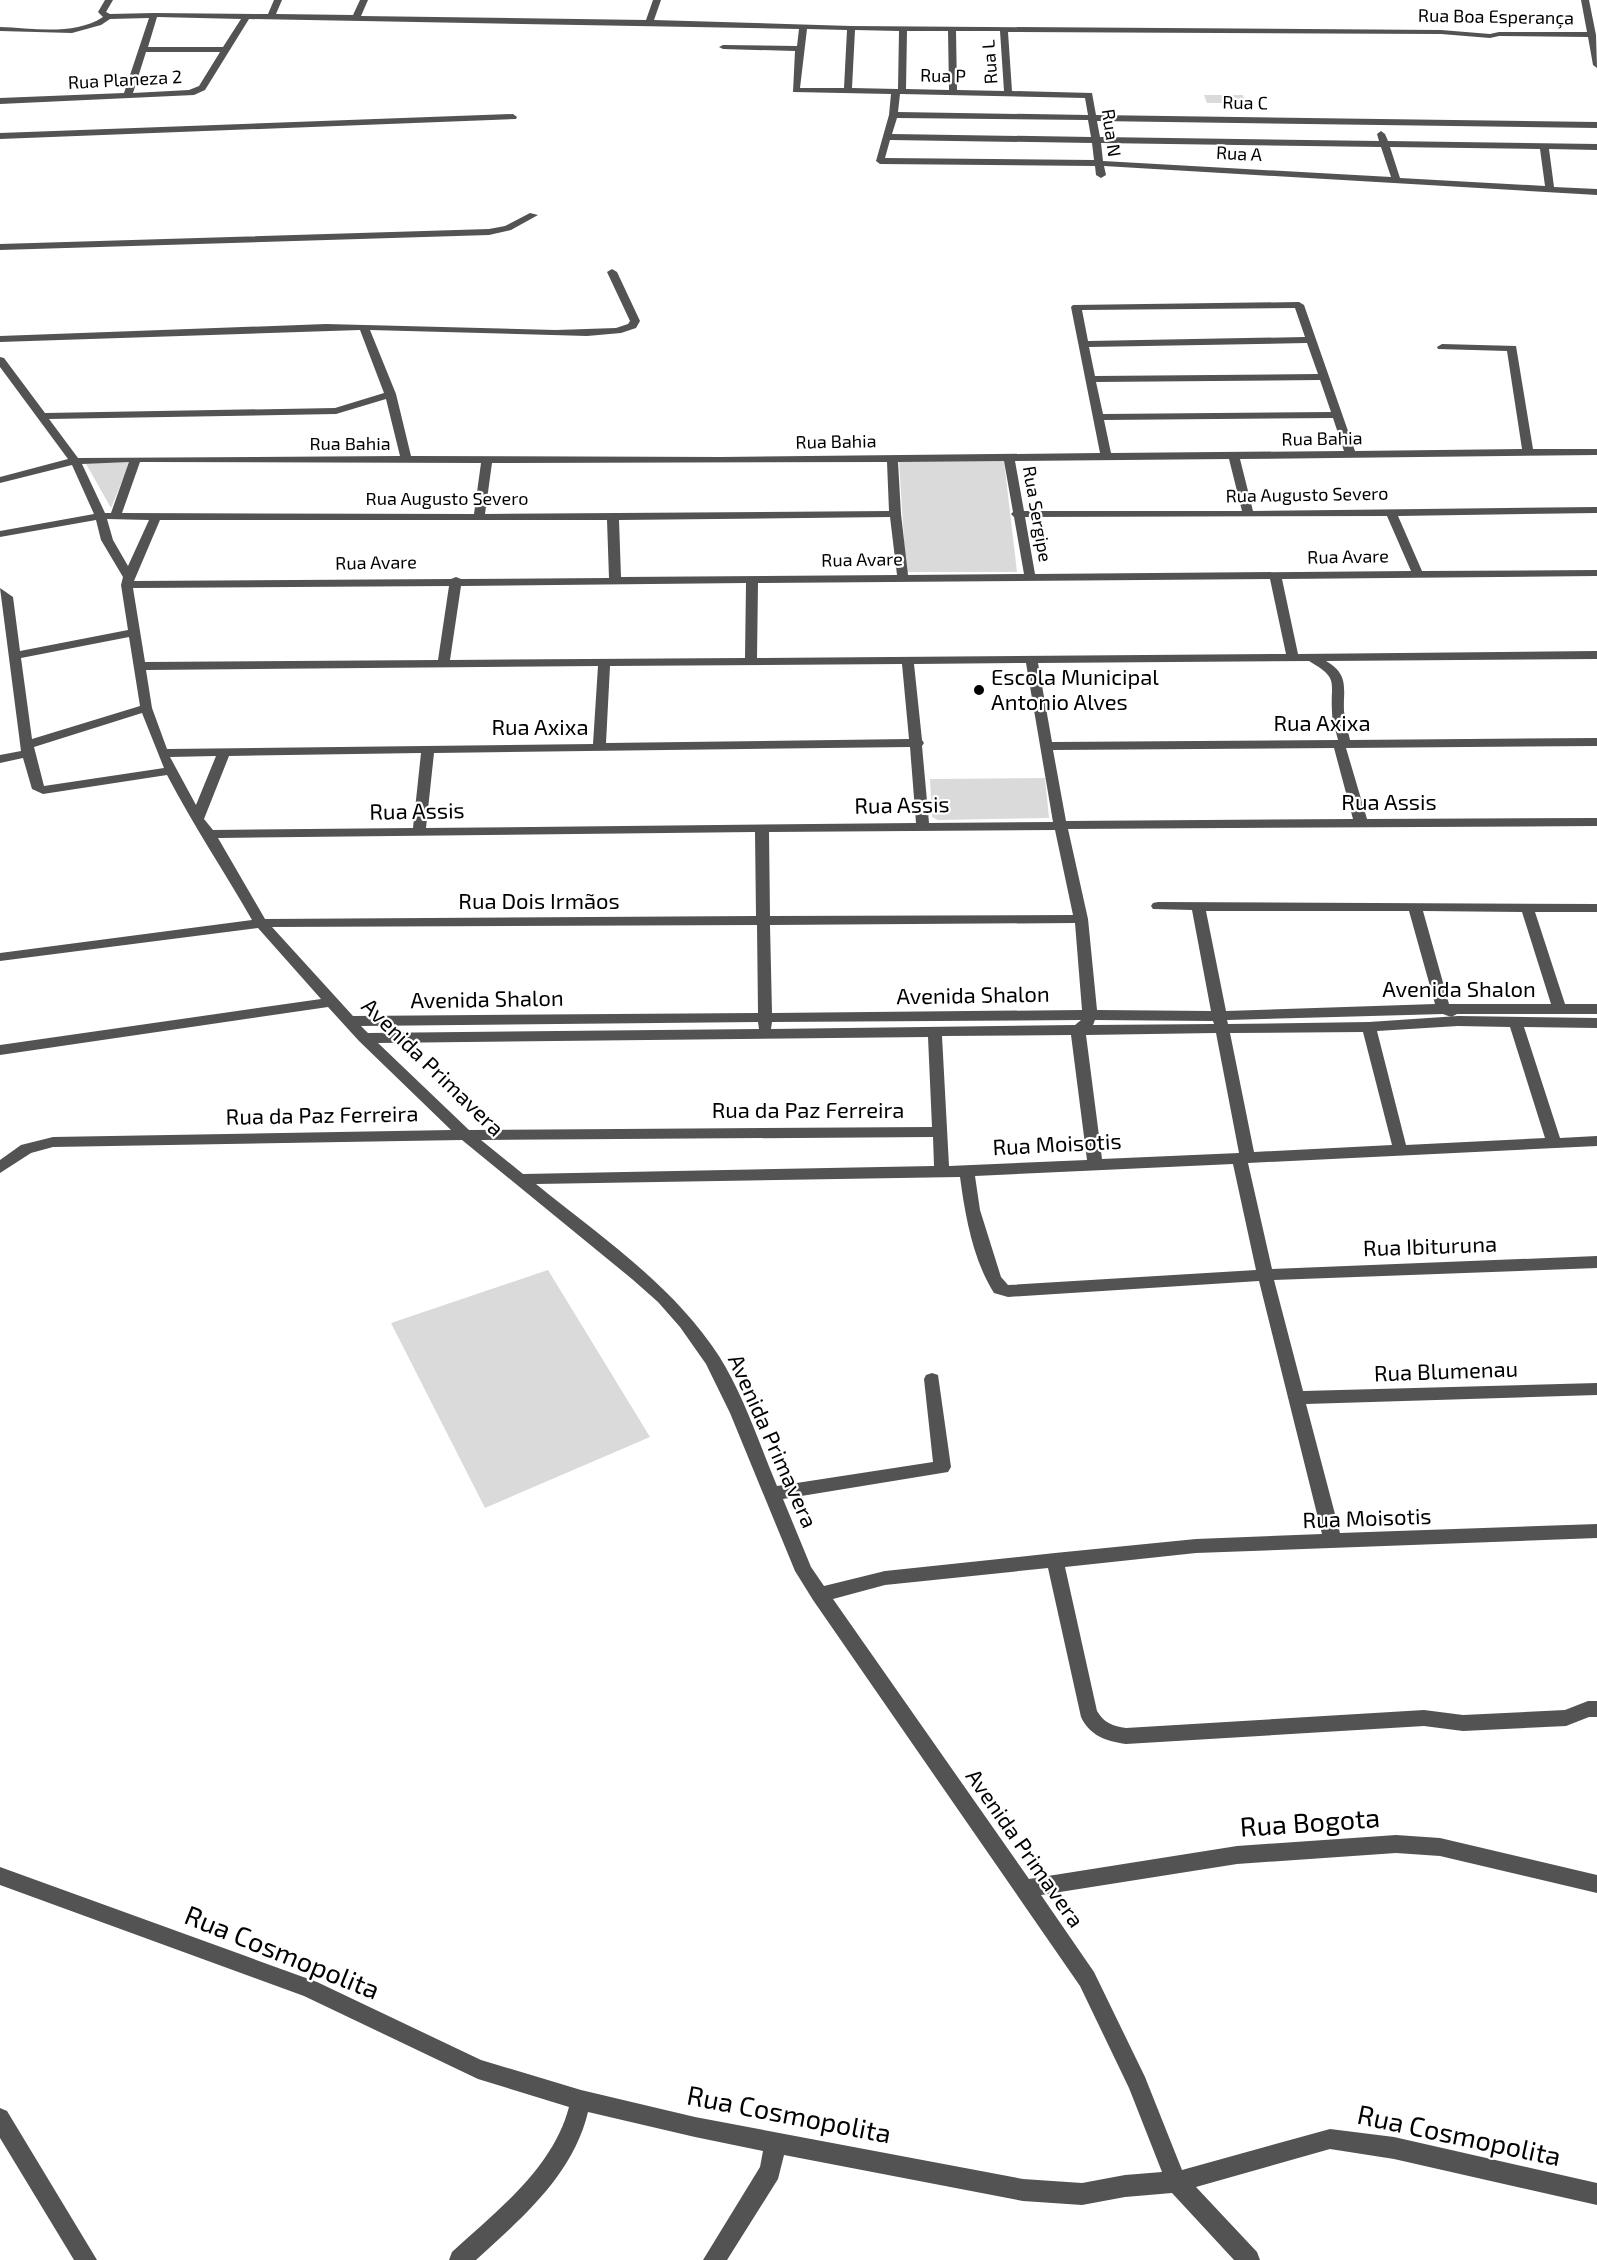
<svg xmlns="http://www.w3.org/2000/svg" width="1597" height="2260" viewBox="0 0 1597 2260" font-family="'Exo 2',sans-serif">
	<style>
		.green { fill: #dadada }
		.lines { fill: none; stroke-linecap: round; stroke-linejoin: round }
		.minor { fill: #535353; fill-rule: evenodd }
		.poi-dot { fill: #000; stroke: #fff; stroke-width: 2 }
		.labels { text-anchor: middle; stroke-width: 4.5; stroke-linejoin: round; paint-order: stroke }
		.far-street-label { font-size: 18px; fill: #000; stroke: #fff }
		.poi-label { font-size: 22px; fill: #000; stroke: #fff; text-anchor: start }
		.street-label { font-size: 22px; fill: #000; stroke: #fff }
		.near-street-label { font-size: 27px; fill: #000; stroke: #fff }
	</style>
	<rect width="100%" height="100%" fill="#fff"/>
	<!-- green -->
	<g class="green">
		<path d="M1204 95H1243L1246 103H1207Z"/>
		<path d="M899 461H1004L1017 572H906Z"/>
		<path d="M85 462H130L111 508Z"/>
		<path d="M1045 778 1049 818 938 820 932 817 930 779Z"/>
		<path d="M548 1270 650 1437 485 1508 391 1323Z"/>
	</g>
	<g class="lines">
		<!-- minor -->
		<g class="minor">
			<path d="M105 0H113L106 12 110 14 154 13 268 14 274 0H282L276 14 353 15 360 0H368L361 16 646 20 653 0H661L654 20 851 26 1441 30 1490 34 1499 32H1587L1581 0H1589L1596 35 1597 68 1593 65 1588 37 1499 36 1490 38 1441 34 1008 32 1012 91 1092 93 1096 115 1597 122V128L1097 121 1100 137 1379 141 1377 134 1381 131 1385 134 1388 141 1597 144V150L1549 149 1554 187 1597 189V195L1104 166 1106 175 1101 178 1096 175 1095 166 880 164 876 161 889 115 891 94 793 92 795 51 723 49 719 47 723 45 797 46 799 29 249 19 205 90 194 95 0 104V98L124 93 149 18 110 19 101 25 72 33 0 31V27C33 28 74 36 103 17L98 12ZM157 17 241 19 223 47H148ZM807 29 847 30 844 88H800ZM855 30 899 31 898 89 852 88ZM907 31H948L949 90 906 89ZM956 31H1000L1004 91 957 90ZM146 52H220L199 86 189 90 133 93ZM900 94 1085 98 1088 115 898 112ZM897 118 1088 120 1091 137 892 134ZM890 140 1092 143 1094 160 885 158ZM1101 143 1381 147 1391 177 1103 161ZM1390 147 1540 149 1545 186 1400 178Z"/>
			<path d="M513 114 517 117 516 119 0 139V133Z"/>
			<path d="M530 213 538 215 511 230 489 235 0 250V244L489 229 505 226Z"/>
			<path d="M612 269 617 272 640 321 636 328 621 333 587 336 370 330 396 394 411 456 721 457 1100 453 1071 307 1073 305 1299 302 1304 305 1355 451 1522 449 1507 351 1438 349 1437 347 1442 344 1516 346 1533 449H1597V455L1240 459 1253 511 1597 507V513L1398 516 1422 571 1597 570V576L1282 579 1298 654 1597 651V659L1326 661C1350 675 1343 689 1344 711 1345 721 1348 731 1350 740L1597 738V746L1346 748 1367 819 1597 818V826L1068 829 1088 919 1097 1010 1211 1011 1192 910 1153 909 1151 906 1153 903 1158 902 1597 904V912H1535L1565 1004H1597V1014H1457L1451 1017 1443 1014 1227 1020 1228 1024 1369 1022 1458 1016 1597 1018V1028L1524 1027 1560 1138 1597 1136V1146L1248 1163 1272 1269 1597 1256V1268L1274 1280 1303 1391 1597 1383V1395L1306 1404 1340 1533 1597 1524V1538L1196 1553 1065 1567 1097 1711C1104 1723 1113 1726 1126 1728L1424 1710 1463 1715 1565 1710 1588 1701H1597V1717H1589L1566 1726 1463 1731 1424 1726 1126 1744C1106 1741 1090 1736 1081 1717L1048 1568 885 1585 833 1599 1029 1879 1237 1846 1396 1835 1440 1838 1597 1875V1893L1440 1856 1396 1853 1237 1864 1041 1895 1094 1972 1145 2077 1182 2170 1330 2129 1394 2137 1597 2183V2205L1394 2159 1330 2149 1196 2187 1257 2252 1260 2260H1234L1172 2193 1125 2197 1082 2205 1023 2201 784 2155 778 2179 727 2260H703L760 2167 763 2151 695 2137 588 2112C573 2175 522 2218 476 2260H449L452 2252C497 2211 553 2168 569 2107L478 2079 304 1996 0 1885V1867L317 1982 481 2060 581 2090 695 2117 1023 2179 1082 2183 1125 2175 1162 2172 1129 2088 1080 1986 813 1600 795 1571 730 1413 706 1364 680 1327 658 1302 632 1279 462 1140 53 1147 31 1153 0 1173V1160L21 1145 53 1137 451 1130 359 1041 328 1007 0 1055V1045L321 999 258 928 0 961V953L252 920C224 871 193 825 167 775L43 794 32 789 23 758 0 763V755L21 751 0 588 13 597 20 651 128 630 121 585 123 577 101 540 96 520 0 537V531L94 514 72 465 0 483V477L68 459 0 367V357L4 358 45 413 335 408 384 393 360 330 0 342V336L326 324 556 330 616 328 628 324 630 321 607 272ZM1295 308 1305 337 1088 341 1082 310ZM1307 343 1318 374 1095 376 1089 347ZM1320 380 1331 412 1103 414 1096 382ZM386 399 400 456 78 458 49 419 336 414ZM1333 418 1344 451 1111 453 1104 420ZM1229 459 1242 511H1024L1015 461ZM1004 461 1013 512 1011 514 1014 517 1024 574 908 575 901 514 898 462ZM129 462 111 513H105L82 464ZM140 462 481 463 474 514 122 513ZM887 462 889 511 485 514 492 463ZM1387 516 1411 571 1035 574 1025 517ZM890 517 897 575 621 577 619 520ZM107 519 149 520 128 566 113 540ZM160 520H607L609 578 461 579 456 577 451 579 134 581ZM1270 579 1286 654 757 658 758 583ZM746 583 745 658 450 660 461 586ZM449 586 438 660 145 662 133 588ZM129 637 140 706 32 739 21 658ZM1309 661C1340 679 1330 681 1332 712 1332 721 1336 731 1338 740L1052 742 1038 663ZM1026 663 1053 822 929 823 922 746 924 743 922 740 914 664ZM902 664 909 739 606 743 610 666ZM598 666 593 744 167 749 152 708 146 670ZM142 713 164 768 44 786 34 747ZM910 747 916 823 426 828 434 753ZM1334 748 1353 819 1066 821 1053 750ZM421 753 413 828 213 830 204 819 229 756ZM216 756 196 805 170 757ZM1055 830 1073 915 770 916 769 832ZM755 832 756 916 265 919 218 838ZM1206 911H1409L1435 1004 1226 1011ZM1423 911 1522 912 1551 1004H1449ZM1075 923 1082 1010 772 1013 770 925ZM757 925 758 1013 353 1016 272 927ZM1081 1020 1075 1025 771 1029 772 1022ZM1095 1020 1213 1021 1214 1024 1093 1025ZM758 1022 759 1029 368 1033 361 1026ZM1458 1026 1510 1027 1545 1138 1406 1145 1377 1031ZM1363 1032 1392 1145 1254 1152 1230 1033ZM1216 1033 1239 1153 1102 1159 1086 1035ZM1071 1035 1087 1160 949 1166 942 1036ZM928 1037 932 1127 469 1130 378 1043ZM933 1137 934 1166 523 1174 481 1140ZM1233 1164 1256 1270 1008 1285 1001 1277 980 1210 975 1176ZM960 1177C965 1215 973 1260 994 1293L1008 1297 1259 1281 1322 1534 1196 1539 1055 1553 885 1571 824 1586 811 1567 783 1499 948 1472 951 1467 938 1375 932 1373 926 1375 924 1379 933 1462 777 1486C759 1443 744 1396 719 1356 673 1285 601 1237 536 1184Z"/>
			<path d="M0 2108 7 2111 97 2260H74L0 2138Z"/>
		</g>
	</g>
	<!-- markers -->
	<circle class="poi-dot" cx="979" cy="690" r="6"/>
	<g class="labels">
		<!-- far-street labels -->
		<g class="far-street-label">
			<text transform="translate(1496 17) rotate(1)" y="6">Rua Boa Esperança</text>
			<text transform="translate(990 62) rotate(-94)" y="6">Rua L</text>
			<text transform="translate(943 76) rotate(1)" y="6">Rua P</text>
			<text transform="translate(125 80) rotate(-3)" y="6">Rua Planeza 2</text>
			<text transform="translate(1245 103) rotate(1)" y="6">Rua C</text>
			<text transform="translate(1111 133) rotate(82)" y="6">Rua N</text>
			<text transform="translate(1239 154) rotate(3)" y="6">Rua A</text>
			<text transform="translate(1322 439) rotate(-1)" y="6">Rua Bahia</text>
			<text transform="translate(836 442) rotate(-1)" y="6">Rua Bahia</text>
			<text x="350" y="450">Rua Bahia</text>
			<text transform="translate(1307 495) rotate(-1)" y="6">Rua Augusto Severo</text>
			<text x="447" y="505">Rua Augusto Severo</text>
			<text transform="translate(1037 514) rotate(80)" y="6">Rua Sergipe</text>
			<text transform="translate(1348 557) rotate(-1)" y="6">Rua Avare</text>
			<text transform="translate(862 560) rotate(-1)" y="6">Rua Avare</text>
			<text transform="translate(376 563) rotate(-1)" y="6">Rua Avare</text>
		</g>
		<!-- poi labels -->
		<g class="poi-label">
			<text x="991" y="685">Escola Municipal<tspan x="991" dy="25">Antonio Alves</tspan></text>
		</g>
		<!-- street labels -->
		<g class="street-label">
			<text x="1322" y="731">Rua Axixa</text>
			<text x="540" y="735">Rua Axixa</text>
			<text x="1389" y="810">Rua Assis</text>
			<text transform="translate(902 805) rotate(-1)" y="8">Rua Assis</text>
			<text transform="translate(417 811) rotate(-1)" y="8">Rua Assis</text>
			<text x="539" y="909">Rua Dois Irmãos</text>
			<text x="1459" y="997">Avenida Shalon</text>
			<text transform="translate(973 995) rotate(-1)" y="8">Avenida Shalon</text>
			<text transform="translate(487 999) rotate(-1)" y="8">Avenida Shalon</text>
			<text transform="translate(433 1067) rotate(44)" y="8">Avenida Primavera</text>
			<text x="808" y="1118">Rua da Paz Ferreira</text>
			<text transform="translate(322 1115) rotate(-1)" y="8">Rua da Paz Ferreira</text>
			<text transform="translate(1057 1144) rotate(-3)" y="8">Rua Moisotis</text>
			<text transform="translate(1430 1246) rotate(-2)" y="8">Rua Ibituruna</text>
			<text transform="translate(1446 1371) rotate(-2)" y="8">Rua Blumenau</text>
			<text transform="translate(773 1441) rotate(66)" y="8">Avenida Primavera</text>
			<text transform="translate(1367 1518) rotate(-2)" y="8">Rua Moisotis</text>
			<text transform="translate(1025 1848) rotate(55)" y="8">Avenida Primavera</text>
		</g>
		<!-- near-street labels -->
		<g class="near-street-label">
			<text transform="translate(1310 1823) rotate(-4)" y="9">Rua Bogota</text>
			<text transform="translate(282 1953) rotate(22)" y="9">Rua Cosmopolita</text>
			<text transform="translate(789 2115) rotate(11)" y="9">Rua Cosmopolita</text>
			<text transform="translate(1459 2136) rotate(12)" y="9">Rua Cosmopolita</text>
		</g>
	</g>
</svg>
